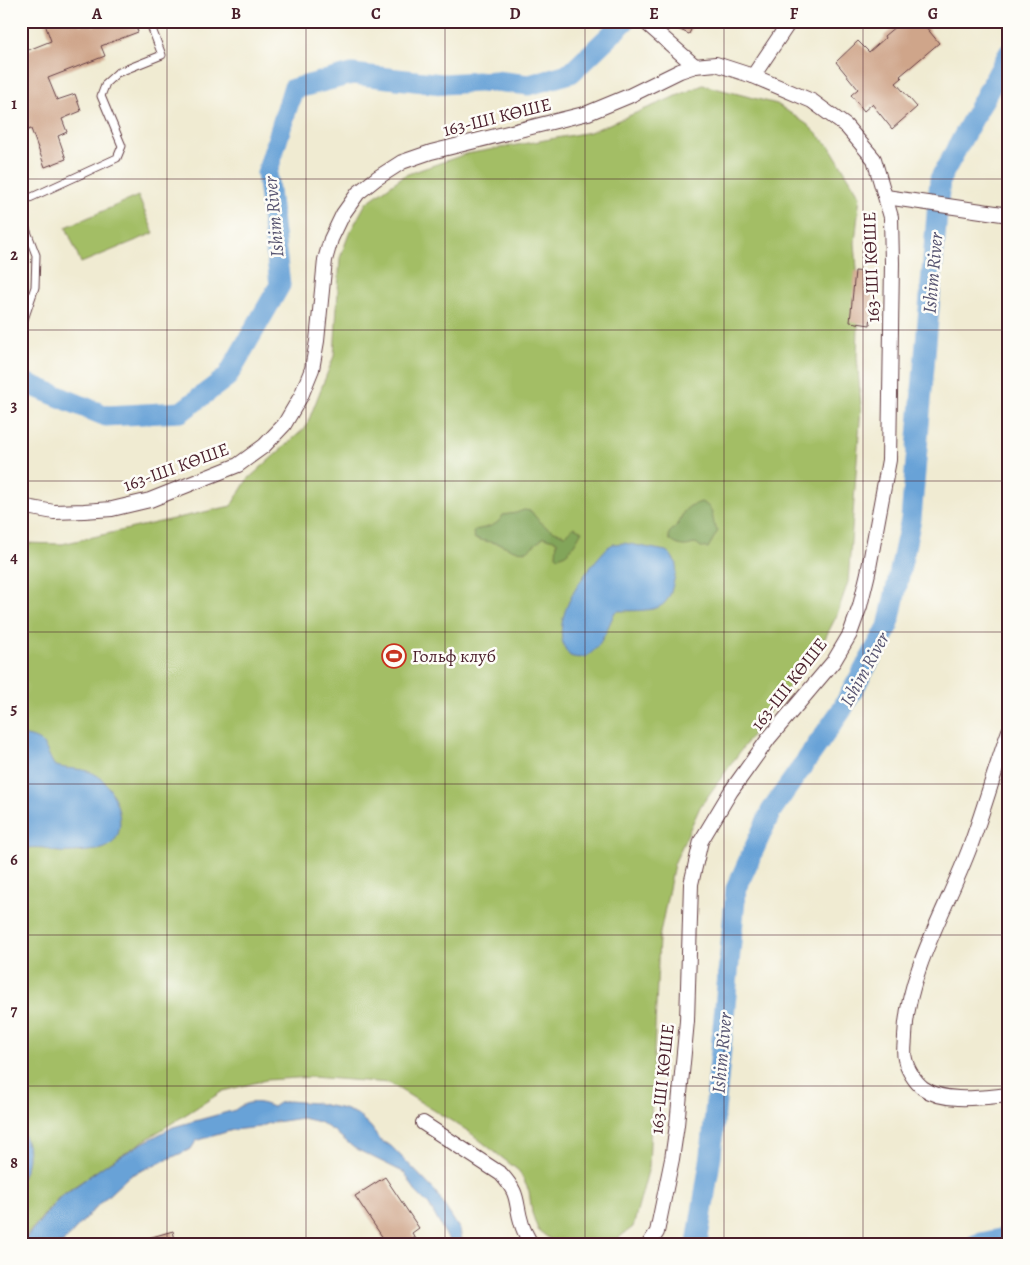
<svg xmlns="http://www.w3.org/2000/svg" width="1030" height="1265" viewBox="0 0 1030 1265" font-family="Alegreya,serif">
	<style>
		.green { fill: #a3be65; stroke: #766e48 }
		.forest { fill: #82a55a; stroke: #666242 }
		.water { fill: #68a2d7; stroke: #596081 }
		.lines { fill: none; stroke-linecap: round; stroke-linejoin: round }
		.river { stroke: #68a2d7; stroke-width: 21 }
		.building { fill: #cfa58a }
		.lane-casing { stroke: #633e44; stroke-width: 9 }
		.street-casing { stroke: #633e44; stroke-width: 16 }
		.lane { stroke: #fff; stroke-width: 7 }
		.street { stroke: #fff; stroke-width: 14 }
		.grid { fill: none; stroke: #4a1f2b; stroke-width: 1; stroke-opacity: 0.55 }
		.labels { text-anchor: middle; stroke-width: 5; stroke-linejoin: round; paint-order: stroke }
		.street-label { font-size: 18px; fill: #4a1f2b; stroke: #fdfcf7 }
		.poi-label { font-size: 18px; fill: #4a1f2b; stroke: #fdfcf7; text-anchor: start }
		.water-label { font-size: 19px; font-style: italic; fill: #565370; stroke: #fdfcf7 }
		.neatline { fill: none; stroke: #4a1f2b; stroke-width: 2 }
		.grid-label { font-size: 16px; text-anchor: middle; font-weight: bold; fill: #4a1f2b }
	</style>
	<rect width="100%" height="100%" fill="#fdfcf7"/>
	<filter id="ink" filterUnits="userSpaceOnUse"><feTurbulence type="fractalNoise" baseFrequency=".02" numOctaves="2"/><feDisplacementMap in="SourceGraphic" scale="10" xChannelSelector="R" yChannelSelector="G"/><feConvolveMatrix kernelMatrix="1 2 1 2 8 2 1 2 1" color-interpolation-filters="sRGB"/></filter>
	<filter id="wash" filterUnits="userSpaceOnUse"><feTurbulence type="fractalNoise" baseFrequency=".0096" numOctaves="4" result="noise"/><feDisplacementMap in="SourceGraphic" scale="20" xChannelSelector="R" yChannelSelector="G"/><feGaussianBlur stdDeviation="1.12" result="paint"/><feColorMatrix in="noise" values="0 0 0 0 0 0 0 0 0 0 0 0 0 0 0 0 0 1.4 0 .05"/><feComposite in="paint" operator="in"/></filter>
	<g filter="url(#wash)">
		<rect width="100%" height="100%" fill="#f0ebd2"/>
		<!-- green -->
		<g class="green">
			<path d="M703 85 777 104 808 125 830 147 860 196 855 242 859 298 857 357 861 407 848 582 836 617 821 646 763 720 700 807 674 864 659 938 649 1167 633 1227 617 1239 597 1244 555 1243 538 1230 532 1213 529 1191 519 1171 468 1131 389 1083 312 1077 266 1080 223 1091 104 1166 59 1197 21 1242V543L62 544 231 506 247 480 306 427 334 356 340 258 349 234 366 203 405 175 466 154 590 132Z"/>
			<path d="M138 196 154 233 81 263 66 227Z"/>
		</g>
		<!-- forest -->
		<g class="forest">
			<path d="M701 502C718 509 709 520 718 531L708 548 701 547 696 543C685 548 678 547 669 539V533L678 524 684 511 690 506Z"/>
			<path d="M524 510 531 511C542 526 548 529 565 535L574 527 582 531C576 541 570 555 558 557L556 555 557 541 544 537 527 551 514 550 500 544 475 539 473 533 475 530C487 527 497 527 503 515L516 513Z"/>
		</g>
		<!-- water -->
		<g class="water">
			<path d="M624 543 666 551 670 554 677 564C669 612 665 610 618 611L615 612C606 630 596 666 570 656 543 624 586 570 608 547L613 544Z"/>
			<path d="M21 735C46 739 43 745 54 765 67 771 84 766 98 776 117 789 134 839 102 849 95 851 66 853 59 852 54 852 49 849 44 848 37 847 29 848 21 848Z"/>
			<path d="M288 1101 315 1103 344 1109 357 1114 371 1127 381 1141 391 1146 435 1191 460 1230 463 1244H451L429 1205 415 1191 405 1173 354 1148 334 1131 319 1122 302 1118 269 1123 260 1127 233 1130 196 1141 191 1149 129 1176 99 1204 62 1244H21L59 1198 104 1166 139 1145 173 1127 235 1110C247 1100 259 1101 273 1107L279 1103Z"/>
			<path d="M21 1130C30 1144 31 1164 21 1178Z"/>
		</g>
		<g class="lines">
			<!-- river -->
			<g class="river">
				<path d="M21 381 106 416 181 412 227 377 280 285 267 173 293 89 352 74 442 84 496 81 529 85 571 73 625 21"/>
				<path d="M697 1244 711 1155 736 889 771 811 841 711 888 627 911 519 940 179 1009 53"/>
				<path d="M977 1244 1009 1237"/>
			</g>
		</g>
		<g id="blocks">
			<!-- building -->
			<g class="building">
				<path d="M52 21H79L80 25 91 21 93 26 105 21H134L138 32 101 46 105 56 48 78 57 100 75 94 81 111 62 119 67 132 58 136 66 159 45 167 31 129 21 132V53L51 41 45 24Z"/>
				<path d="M660 21H695L689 34Z"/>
				<path d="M902 21H921L939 43 900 76 902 78 896 83 917 107 892 129 872 104 864 111 851 95 858 89 836 62 858 41 869 52 885 38 884 36Z"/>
				<path d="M855 271 875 273 870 325 850 322Z"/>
				<path d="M385 1177 419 1228 412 1233 419 1244H387L355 1196Z"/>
				<path d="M173 1231 176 1244H139L138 1241Z"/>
			</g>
		</g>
	</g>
	<g filter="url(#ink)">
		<use href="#blocks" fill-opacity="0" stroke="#633e44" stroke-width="1"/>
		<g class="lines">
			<!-- lane casing -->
			<g class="lane-casing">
				<g id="lane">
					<path d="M21 202 117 158 122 146 101 96 106 83 117 73 162 55 149 21"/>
					<path d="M21 216 36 255 35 287 21 328"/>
				</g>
			</g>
			<!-- street casing -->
			<g class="street-casing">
				<g id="street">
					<path d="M644 21 695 66"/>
					<path d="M753 76 790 21"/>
					<path d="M886 197 1009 215"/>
					<path d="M21 506 54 512 84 511 112 509 150 500 238 465 264 446 284 425 301 396 312 369 317 341 325 260 331 239 343 214 358 193 377 178 402 162 431 152 588 113 629 96 680 71 695 66 716 64 753 76 812 101 846 126 874 159 891 217 892 263 889 460 868 573 860 606 850 634 834 661 769 738 731 791 701 841 691 884 687 1021 677 1125 672 1159 657 1232 649 1244"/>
					<path d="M1009 731C995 769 984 809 970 847 948 906 907 972 905 1036 905 1043 903 1052 905 1059 907 1069 915 1082 923 1088 945 1104 984 1097 1009 1095"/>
					<path d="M423 1123 501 1174C521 1196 514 1200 522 1225 524 1232 528 1238 531 1244"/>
				</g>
			</g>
			<!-- lane -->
			<use href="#lane" class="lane"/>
			<!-- street -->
			<use href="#street" class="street"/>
		</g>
	</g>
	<!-- grid -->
	<path class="grid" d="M167 21V1244M306 21V1244M445 21V1244M585 21V1244M724 21V1244M863 21V1244M21 179H1009M21 330H1009M21 481H1009M21 632H1009M21 784H1009M21 935H1009M21 1086H1009"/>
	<!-- icons -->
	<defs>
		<g id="stadium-ring" transform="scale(1.25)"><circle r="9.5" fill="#fdfcf7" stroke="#c8321e" stroke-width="1.5"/><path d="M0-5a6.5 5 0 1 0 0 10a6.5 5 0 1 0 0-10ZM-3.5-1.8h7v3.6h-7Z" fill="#c8321e"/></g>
	</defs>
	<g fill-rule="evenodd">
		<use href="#stadium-ring" x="394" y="656"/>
	</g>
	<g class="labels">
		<!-- street labels -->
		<g class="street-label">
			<text transform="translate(497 117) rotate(-14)" y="6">163-ШІ КӨШЕ</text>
			<text transform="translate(871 267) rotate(-92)" y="6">163-ШІ КӨШЕ</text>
			<text transform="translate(176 467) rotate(-20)" y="6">163-ШІ КӨШЕ</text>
			<text transform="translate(789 684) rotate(-52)" y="6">163-ШІ КӨШЕ</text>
			<text transform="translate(662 1079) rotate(-84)" y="6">163-ШІ КӨШЕ</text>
		</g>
		<!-- poi labels -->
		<g class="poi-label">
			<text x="412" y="662">Гольф клуб</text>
		</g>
		<!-- water labels -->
		<g class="water-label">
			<text transform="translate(273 217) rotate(-95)" y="7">Ishim River</text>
			<text transform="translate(932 273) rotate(-85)" y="7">Ishim River</text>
			<text transform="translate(864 669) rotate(-61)" y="7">Ishim River</text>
			<text transform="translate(721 1053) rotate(-85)" y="7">Ishim River</text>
		</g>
	</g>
	<!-- margin -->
	<rect width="1030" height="1265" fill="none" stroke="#fdfcf7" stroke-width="55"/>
	<rect x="28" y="28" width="974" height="1210" class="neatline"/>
	<g class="grid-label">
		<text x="97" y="19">A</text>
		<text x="236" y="19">B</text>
		<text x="376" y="19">C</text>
		<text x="515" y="19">D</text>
		<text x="654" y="19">E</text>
		<text x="794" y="19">F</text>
		<text x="933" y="19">G</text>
		<text x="14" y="109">1</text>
		<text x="14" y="260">2</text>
		<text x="14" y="411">3</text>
		<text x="14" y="563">4</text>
		<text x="14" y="714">5</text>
		<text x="14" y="865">6</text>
		<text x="14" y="1016">7</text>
		<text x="14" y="1168">8</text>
	</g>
</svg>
